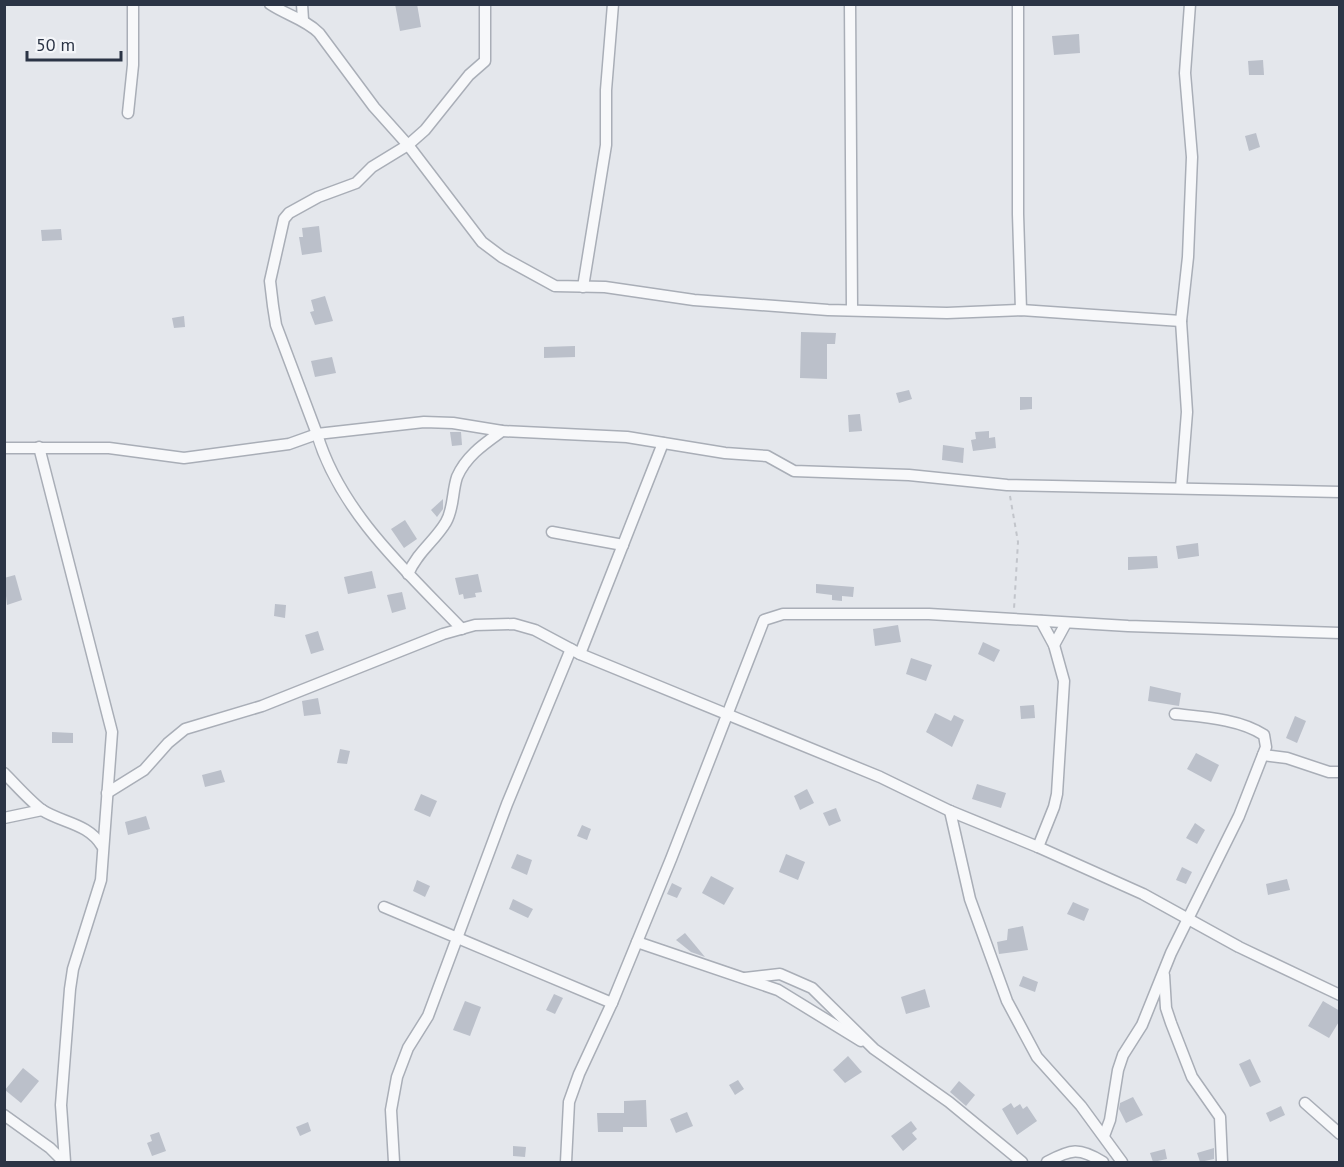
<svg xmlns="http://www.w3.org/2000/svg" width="1344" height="1167" viewBox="0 0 1344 1167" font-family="'PT Sans',sans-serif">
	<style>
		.building { fill: #bbc0ca }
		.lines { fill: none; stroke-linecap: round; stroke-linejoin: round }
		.minor-casing { stroke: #a9aeb7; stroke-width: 13 }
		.path { stroke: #c2c5cb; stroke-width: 2; stroke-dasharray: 4.5 4.5; stroke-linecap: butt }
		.minor { stroke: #f7f8fa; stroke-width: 10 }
	</style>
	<rect width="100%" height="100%" fill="#e4e7ec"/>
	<!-- building -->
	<g class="building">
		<path d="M395 4H417L421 27 400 31Z"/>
		<path d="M1079 34 1080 53 1054 55 1052 36Z"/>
		<path d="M1263 60 1264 75H1249L1248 61Z"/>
		<path d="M1256 133 1260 147 1249 151 1245 136Z"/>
		<path d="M319 226 322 252 302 255 299 237H303L302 228Z"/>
		<path d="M61 229 62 240 42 241 41 230Z"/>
		<path d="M325 296 333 321 315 325 310 312 314 311 311 300Z"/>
		<path d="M184 316 185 327 174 328 172 318Z"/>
		<path d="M801 332 836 333 835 344H827V379L800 378Z"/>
		<path d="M575 346V357L544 358V347Z"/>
		<path d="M332 357 336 373 315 377 311 361Z"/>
		<path d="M909 390 912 399 899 403 896 393Z"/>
		<path d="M1020 397H1032V409L1020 410Z"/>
		<path d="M860 414 862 431 849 432 848 415Z"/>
		<path d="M989 431V438L995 437 996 448 973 451 971 440 976 439 975 432Z"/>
		<path d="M450 432H461L462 445 452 446Z"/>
		<path d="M943 445 964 448 963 463 942 460Z"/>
		<path d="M443 499V509L437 517 431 510Z"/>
		<path d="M405 520 417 539 404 548 391 529Z"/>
		<path d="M1198 543 1199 556 1178 559 1176 546Z"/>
		<path d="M1157 556 1158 568 1128 570V557Z"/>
		<path d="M372 571 376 588 348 594 344 577Z"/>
		<path d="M478 574 482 592 475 593 476 597 464 599 463 594 459 595 455 578Z"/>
		<path d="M15 575 22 600 7 605 4 578Z"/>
		<path d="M816 584 854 587 853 597 842 596V601L832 600V595L816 593Z"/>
		<path d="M402 592 406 609 392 613 387 595Z"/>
		<path d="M275 604 286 605 285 618 274 616Z"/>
		<path d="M898 625 901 642 875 646 873 629Z"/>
		<path d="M318 631 324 650 311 654 305 635Z"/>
		<path d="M983 642 1000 650 994 662 978 654Z"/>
		<path d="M911 658 932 665 926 681 906 674Z"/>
		<path d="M1150 686 1181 693 1179 706 1148 701Z"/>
		<path d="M318 698 321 714 304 716 302 701Z"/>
		<path d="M1034 705 1035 718 1021 719 1020 706Z"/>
		<path d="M935 713 951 721 954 715 964 720 952 747 926 732Z"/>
		<path d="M1295 716 1306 721 1297 743 1286 738Z"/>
		<path d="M52 732 73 733V743H52Z"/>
		<path d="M340 749 350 751 347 764 337 763Z"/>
		<path d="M1196 753 1219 765 1211 782 1187 769Z"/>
		<path d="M221 770 225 782 205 787 202 775Z"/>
		<path d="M977 784 1006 793 1001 808 972 799Z"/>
		<path d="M807 789 814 803 800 810 794 796Z"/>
		<path d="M421 794 437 801 430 817 414 810Z"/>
		<path d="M836 808 841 821 829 826 823 813Z"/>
		<path d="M146 816 150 829 128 835 125 822Z"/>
		<path d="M1195 823 1205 830 1197 844 1186 838Z"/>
		<path d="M582 825 591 829 587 840 577 836Z"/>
		<path d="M517 854 532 860 527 875 511 868Z"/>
		<path d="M786 854 805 862 798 880 779 872Z"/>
		<path d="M1182 867 1192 872 1186 884 1176 880Z"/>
		<path d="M711 876 734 888 724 905 702 893Z"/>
		<path d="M1287 879 1290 890 1268 895 1266 884Z"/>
		<path d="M417 880 430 886 425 897 413 891Z"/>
		<path d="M672 883 682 888 677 898 667 894Z"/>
		<path d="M513 899 533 909 528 918 509 909Z"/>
		<path d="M1073 902 1089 909 1084 921 1067 914Z"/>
		<path d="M1023 926 1028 950 999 954 997 942 1007 940 1008 929Z"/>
		<path d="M685 933 705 957 691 952 676 940Z"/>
		<path d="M1023 976 1038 982 1035 992 1019 986Z"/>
		<path d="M925 989 930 1007 906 1014 901 997Z"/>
		<path d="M554 994 563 998 555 1014 546 1010Z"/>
		<path d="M465 1001 481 1007 470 1036 453 1030Z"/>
		<path d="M1323 1001 1340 1011V1020L1329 1038 1308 1026Z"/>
		<path d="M848 1056 862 1072 845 1083 833 1070Z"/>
		<path d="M1250 1059 1261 1082 1250 1087 1239 1064Z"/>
		<path d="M23 1068 39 1081 21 1103 5 1090Z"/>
		<path d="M738 1080 744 1089 735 1095 729 1085Z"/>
		<path d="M959 1081 975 1095 966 1106 950 1092Z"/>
		<path d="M1133 1097 1143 1115 1126 1123 1119 1109 1120 1103Z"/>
		<path d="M646 1100 647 1127H623V1132H598L597 1113H624V1101Z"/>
		<path d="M1011 1103 1014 1108 1020 1104 1023 1109 1027 1106 1037 1121 1017 1135 1002 1109Z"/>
		<path d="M1281 1106 1285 1115 1270 1122 1266 1113Z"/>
		<path d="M687 1112 693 1126 676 1133 670 1119Z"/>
		<path d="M911 1121 917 1129 912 1133 917 1139 903 1151 891 1136Z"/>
		<path d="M308 1122 311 1131 300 1136 296 1127Z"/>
		<path d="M159 1132 166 1151 152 1156 147 1143 152 1141 150 1135Z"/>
		<path d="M513 1146 526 1147 525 1157 513 1156Z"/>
		<path d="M1214 1148V1159L1200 1162 1197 1153Z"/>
		<path d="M1165 1149 1167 1159 1153 1162 1150 1153Z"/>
	</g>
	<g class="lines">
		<!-- minor casing -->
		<g class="minor-casing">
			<g id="minor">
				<path d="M270 4C286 15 305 19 319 33L374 107 408 145 482 242 502 257 555 286 605 287 694 300 828 310 947 313 1021 310 1181 321"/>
				<path d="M302 4 303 20"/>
				<path d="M485 4V61L469 75 425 130 408 145 372 167 356 183 318 197 289 213 284 219 270 281 273 306 276 325 317 434 424 422 453 423 502 431 627 437 725 453 767 456 794 471 909 475 1007 485 1340 492"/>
				<path d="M850 4 852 309"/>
				<path d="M1018 4V214L1021 310"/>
				<path d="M128 113 133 65V4"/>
				<path d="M583 287 606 145V90L613 4"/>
				<path d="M39 447 112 732 101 880 73 969 70 989 61 1105 65 1162"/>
				<path d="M4 448H109L184 458 289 444 317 434C340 512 407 572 462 629"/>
				<path d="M1181 488 1187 412 1181 321 1188 257 1192 157 1185 73 1190 4"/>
				<path d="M552 532 623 545"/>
				<path d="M408 574C418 551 435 541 446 522 454 508 452 492 457 477 466 456 484 444 502 431"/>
				<path d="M1054 645 1066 623"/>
				<path d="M580 654 663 443"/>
				<path d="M1263 755 1287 758 1329 772H1340"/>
				<path d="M4 773C16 785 29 800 42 810 62 823 88 823 102 846"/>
				<path d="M107 793 144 770 168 743 185 729 262 706 443 634 475 625 514 624 535 630 580 654 880 777 950 811 1038 847 1143 894 1239 947 1340 995"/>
				<path d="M950 811 970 899 1007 1001 1037 1057 1081 1106 1122 1162"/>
				<path d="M4 818 42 810"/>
				<path d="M1038 847 1054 807 1057 794 1064 681 1054 645 1041 621"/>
				<path d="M384 907 612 1003"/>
				<path d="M637 942 778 990 861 1041"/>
				<path d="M1164 975 1166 1008 1171 1023 1192 1077 1220 1117 1222 1162"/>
				<path d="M745 978 780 974 812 988 874 1049 949 1102 1022 1162"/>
				<path d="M1305 1103 1340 1134"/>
				<path d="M4 1115 50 1148 64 1162"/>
				<path d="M1104 1136 1110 1120 1118 1070 1123 1055 1142 1025 1171 953 1239 816 1266 747 1264 735C1240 719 1204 717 1175 714"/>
				<path d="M394 1162 391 1110 397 1077 408 1048 428 1016 507 804 571 649"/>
				<path d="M566 1162 569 1102 579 1074 612 1003 671 859 764 620 783 614H929L1128 626 1340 633"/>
				<path d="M1047 1162C1071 1149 1079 1147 1103 1162"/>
			</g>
		</g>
		<!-- path -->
		<path class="path" d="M1010 496 1018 542 1014 609"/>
		<!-- minor -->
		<use href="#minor" class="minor"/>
	</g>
	<!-- border -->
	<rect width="1344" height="1167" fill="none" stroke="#2b3445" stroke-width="12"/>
	<!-- scale -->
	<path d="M27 51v9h94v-9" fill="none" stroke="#2b3445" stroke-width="3"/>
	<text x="36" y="51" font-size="18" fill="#2b3445" stroke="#f4f6f9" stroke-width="4.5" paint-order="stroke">50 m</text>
</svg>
